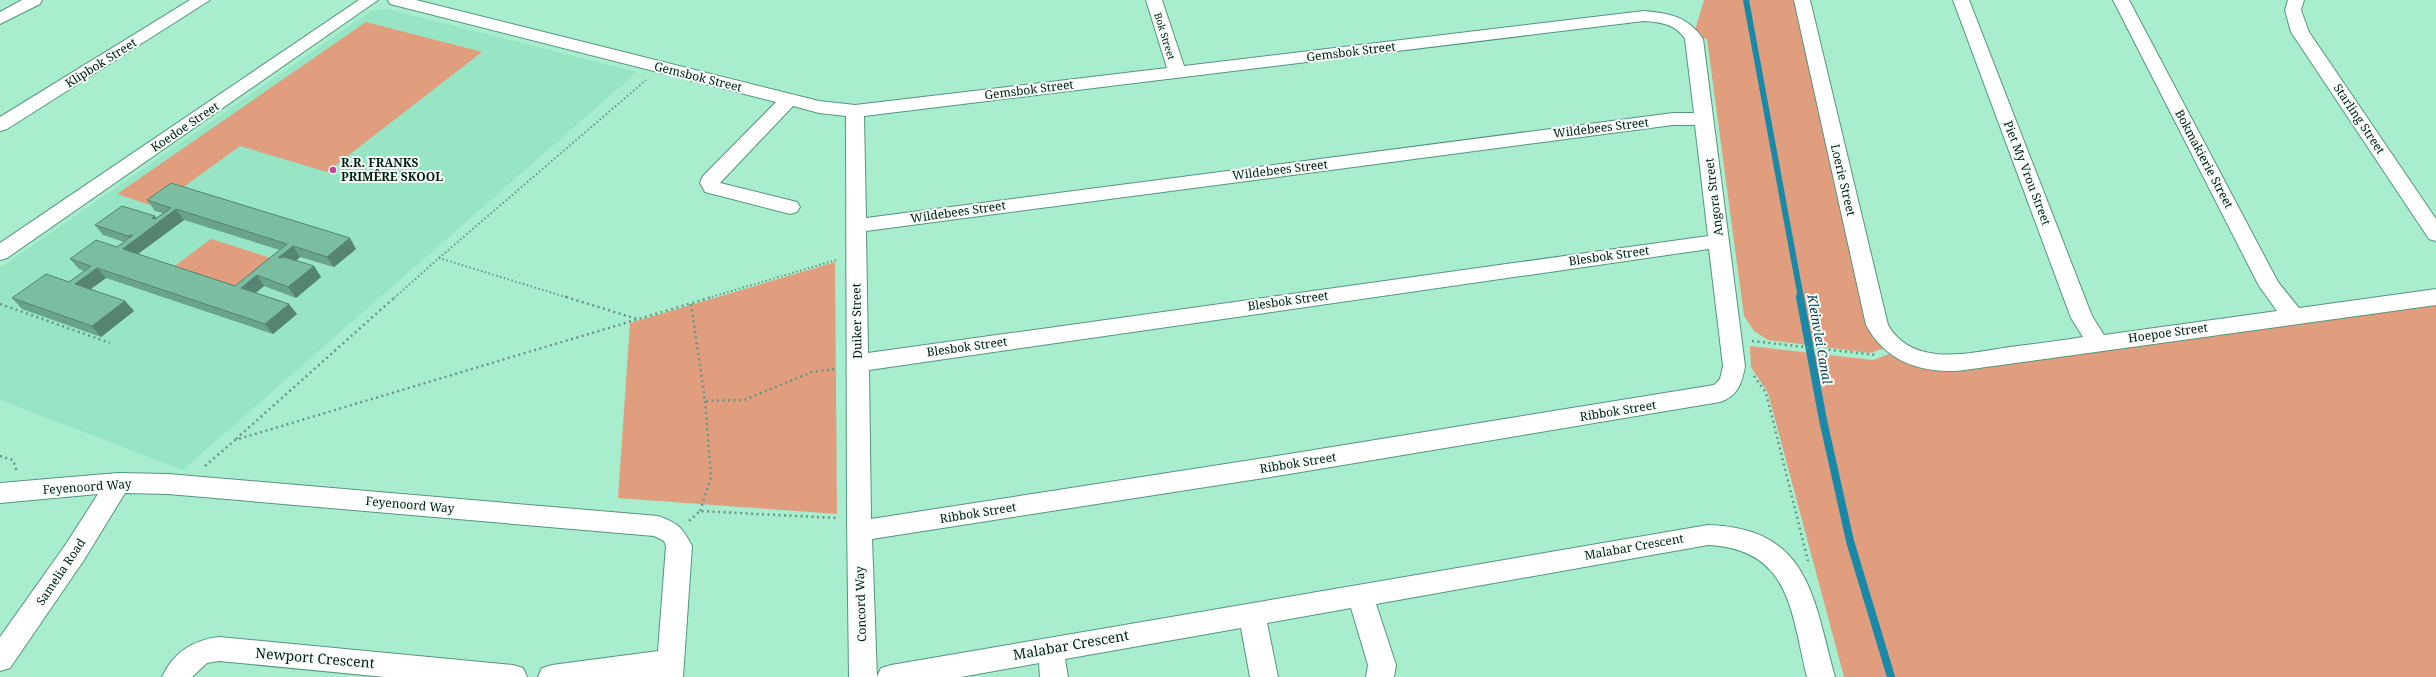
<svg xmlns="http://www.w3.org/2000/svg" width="2436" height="677" viewBox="0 0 2436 677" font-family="'Noto Serif',serif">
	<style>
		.built { fill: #97e5c4 }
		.green { fill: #e19e7f }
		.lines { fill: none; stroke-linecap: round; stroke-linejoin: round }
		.stream-far1 { stroke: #1a89a7; stroke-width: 6 }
		.stream { stroke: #1a89a7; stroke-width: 8 }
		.minor-casing { stroke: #54967b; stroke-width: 2 }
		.path-far1 { stroke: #659882; stroke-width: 2; stroke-dasharray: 1.5 2.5; stroke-linecap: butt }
		.path { stroke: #659882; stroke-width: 2.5; stroke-dasharray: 2 3.5; stroke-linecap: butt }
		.minor { fill: #fff; fill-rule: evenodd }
		.wall { fill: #69a38a; fill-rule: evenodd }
		.shaded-wall { fill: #558470 }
		.building { fill: #7abda0; stroke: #558470; fill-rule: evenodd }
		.poi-dot { fill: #c34593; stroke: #f8fffb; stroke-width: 1.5 }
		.labels { text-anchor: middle; stroke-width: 4; stroke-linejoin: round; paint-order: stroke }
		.far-street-label { font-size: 10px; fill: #021d13; stroke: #f8fffb }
		.street-label { font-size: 12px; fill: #021d13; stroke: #f8fffb }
		.poi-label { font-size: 12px; font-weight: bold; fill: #021d13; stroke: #f8fffb; text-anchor: start }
		.water-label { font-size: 13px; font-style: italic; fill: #054255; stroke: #f8fffb }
		.near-street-label { font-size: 14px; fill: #021d13; stroke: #f8fffb }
	</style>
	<rect width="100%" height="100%" fill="#a9edcf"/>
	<!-- built -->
	<path class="built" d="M387 9 637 72 183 470 0 400V268L371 11Z"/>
	<!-- green -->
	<g class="green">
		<path d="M1704 0H1795L1885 348 1870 353 1768 340 1754 331 1744 316 1707 39 1700 38 1695 30Z"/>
		<path d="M366 22 482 52 327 172 240 146 156 207 117 194Z"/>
		<path d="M211 239 280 261 243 292 172 268Z"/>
		<path d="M835 262 837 514 618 498 630 323Z"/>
		<path d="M2436 304V677H1844L1768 393 1751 367 1750 346 1873 360 1892 353 1914 364Z"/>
	</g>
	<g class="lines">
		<!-- stream-far1 -->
		<path class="stream-far1" d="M1746 0 1801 298"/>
		<!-- stream -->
		<path class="stream" d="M1800 297 1823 420 1850 541 1891 677"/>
		<!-- minor casing -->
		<g class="minor-casing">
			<g id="minor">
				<path d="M22 0H42L40 4 0 24V12Z"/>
				<path d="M190 0H210L7 129 0 131V117Z"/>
				<path d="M359 0H378L7 258 0 260V243Z"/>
				<path d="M388 0H416L819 101 855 105 1167 68 1146 0H1162L1184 66 1644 11C1669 13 1689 17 1703 39L1745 366C1742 383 1738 396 1720 402L1289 474 872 539 877 677H849L847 519 846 116 819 113 793 106 720 183 797 202 800 207 797 212 790 214 705 192 700 183 703 176 776 102 390 4ZM1644 21C1660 22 1676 24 1685 39L1694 113H1673L866 218 864 116ZM1673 125H1695L1708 236 868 353 866 231ZM1709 249 1723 366 1720 379 1714 385 1289 454 871 519 869 370Z"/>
				<path d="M1794 0H1810L1888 325C1913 368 1970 353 2010 347 2034 344 2059 341 2083 337L2071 318 1953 0H1969L2092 316 2104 335 2277 311 2259 286 2113 0H2129L2278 282 2299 308 2436 289V305L1957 371C1917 372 1886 361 1866 325Z"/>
				<path d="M2288 0H2304L2301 10 2309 32 2436 219V241L2429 239 2291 32 2285 10Z"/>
				<path d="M118 473 168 474 658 516C678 523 682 527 692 546L683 677H538L542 668 552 665 658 651 666 546 664 541 654 536 168 494 125 493 84 560 10 668 0 671V637L66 544 98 494 0 503V483Z"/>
				<path d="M1708 525C1810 528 1813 598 1835 677H1807C1791 613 1791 549 1708 545L1376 604 1396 665 1394 677H1366L1368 665 1351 608 1267 623 1278 677H1250L1241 628 1065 659 1068 677H1040L1039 663 961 677H877L881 668 891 665Z"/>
				<path d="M219 637 513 665 523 668 527 677H385L219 661 207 663 192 677H162C173 653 192 640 219 637Z"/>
			</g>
		</g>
		<!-- path-far1 -->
		<g class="path-far1">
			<path d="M439 258 646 80"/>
			<path d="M394 298 439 258 569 298"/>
			<path d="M708 298 836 260"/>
		</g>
		<!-- path -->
		<g class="path">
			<path d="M566 297 637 319"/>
			<path d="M0 304 110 343"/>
			<path d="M691 304 705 401 744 400 812 372 835 369"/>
			<path d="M1752 341 1876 355"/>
			<path d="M1754 376 1766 393 1808 561"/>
			<path d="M236 439 395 297"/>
			<path d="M0 456 13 460 17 472"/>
			<path d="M205 466 235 440 712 297"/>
			<path d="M700 511 711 477 705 401"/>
			<path d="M689 521 700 511 836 518"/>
		</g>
		<!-- minor -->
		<use href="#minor" class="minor"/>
	</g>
	<!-- wall -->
	<path class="wall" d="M147 200 356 249 334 267 300 257 295 261 314 266 321 277 296 298 264 286 256 293 297 314 273 334 106 278 90 289 125 301 134 311 101 337 22 309 12 298 69 282 84 271 79 269 70 259 117 247 124 242 103 235 95 225 156 218 163 213 155 211ZM184 220 280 250 235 286 138 254Z"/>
	<!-- shaded-wall -->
	<g class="shaded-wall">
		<path d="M176 209 184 220 131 259 123 249 133 241 128 236 133 235 155 216 159 222Z"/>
		<path d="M350 238 356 249 334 267 327 257Z"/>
		<path d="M293 246 300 257 286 269 278 258Z"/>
		<path d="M314 266 321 277 296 298 288 287Z"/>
		<path d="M97 268 106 278 84 294 75 284Z"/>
		<path d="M257 275 264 286 249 298 241 288Z"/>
		<path d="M125 301 134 311 101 337 92 326Z"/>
		<path d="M289 304 297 314 273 334 265 324Z"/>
	</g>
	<!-- building -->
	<path class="building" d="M171 183 350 238 327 257 293 246 278 258 284 257 314 266 288 287 257 275 241 288 289 304 265 324 97 268 75 284 125 301 92 326 12 298 46 274 69 282 91 266 70 259 96 240 117 247 133 235 128 236 95 225 122 206 155 216 152 218 155 219 171 208 147 200ZM176 209 287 244 235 286 123 249Z"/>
	<!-- markers -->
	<circle class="poi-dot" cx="333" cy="170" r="4"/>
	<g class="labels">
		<!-- far-street labels -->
		<g class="far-street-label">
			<text transform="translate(1165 36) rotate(73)" y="4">Bok Street</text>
		</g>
		<!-- street labels -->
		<g class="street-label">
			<text transform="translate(1351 52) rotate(-7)" y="4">Gemsbok Street</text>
			<text transform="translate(101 63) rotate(-32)" y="4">Klipbok Street</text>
			<text transform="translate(698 77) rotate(14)" y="4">Gemsbok Street</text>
			<text transform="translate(1029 90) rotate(-7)" y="4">Gemsbok Street</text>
			<text transform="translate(2359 119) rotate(56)" y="4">Starling Street</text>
			<text transform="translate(185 127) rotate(-34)" y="4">Koedoe Street</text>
			<text transform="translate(1601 128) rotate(-7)" y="4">Wildebees Street</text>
			<text transform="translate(2204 159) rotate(62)" y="4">Bokmakierie Street</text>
			<text transform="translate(1280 170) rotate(-7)" y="4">Wildebees Street</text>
			<text transform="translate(2027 173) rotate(69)" y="4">Piet My Vrou Street</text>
			<text transform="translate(1843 180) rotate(77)" y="4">Loerie Street</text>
			<text transform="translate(1714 197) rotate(-97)" y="4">Angora Street</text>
			<text transform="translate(958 212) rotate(-8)" y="4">Wildebees Street</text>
			<text transform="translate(1609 256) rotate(-8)" y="4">Blesbok Street</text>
			<text transform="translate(1288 301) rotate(-8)" y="4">Blesbok Street</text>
			<text transform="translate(857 321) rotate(-91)" y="4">Duiker Street</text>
			<text transform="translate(2168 333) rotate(-8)" y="4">Hoepoe Street</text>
			<text transform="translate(967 347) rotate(-8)" y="4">Blesbok Street</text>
			<text transform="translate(1618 411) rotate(-9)" y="4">Ribbok Street</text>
			<text transform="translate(1298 463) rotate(-9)" y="4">Ribbok Street</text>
			<text transform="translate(87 487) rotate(-4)" y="4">Feyenoord Way</text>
			<text transform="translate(410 505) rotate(5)" y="4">Feyenoord Way</text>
			<text transform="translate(978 513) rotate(-9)" y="4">Ribbok Street</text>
			<text transform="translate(1634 547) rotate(-10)" y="4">Malabar Crescent</text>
			<text transform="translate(61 572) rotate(-56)" y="4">Samelia Road</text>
			<text transform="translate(861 604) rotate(-92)" y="4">Concord Way</text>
		</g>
		<!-- poi labels -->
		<g class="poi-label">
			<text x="341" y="167">R.R. FRANKS<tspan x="341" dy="14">PRIMÊRE SKOOL</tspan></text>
		</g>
		<!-- water labels -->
		<g class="water-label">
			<text transform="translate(1820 339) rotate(80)" y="5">Kleinvlei Canal</text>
		</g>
		<!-- near-street labels -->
		<g class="near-street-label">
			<text transform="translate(1071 645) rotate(-10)" y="5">Malabar Crescent</text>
			<text transform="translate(315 658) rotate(5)" y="5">Newport Crescent</text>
		</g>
	</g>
</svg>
